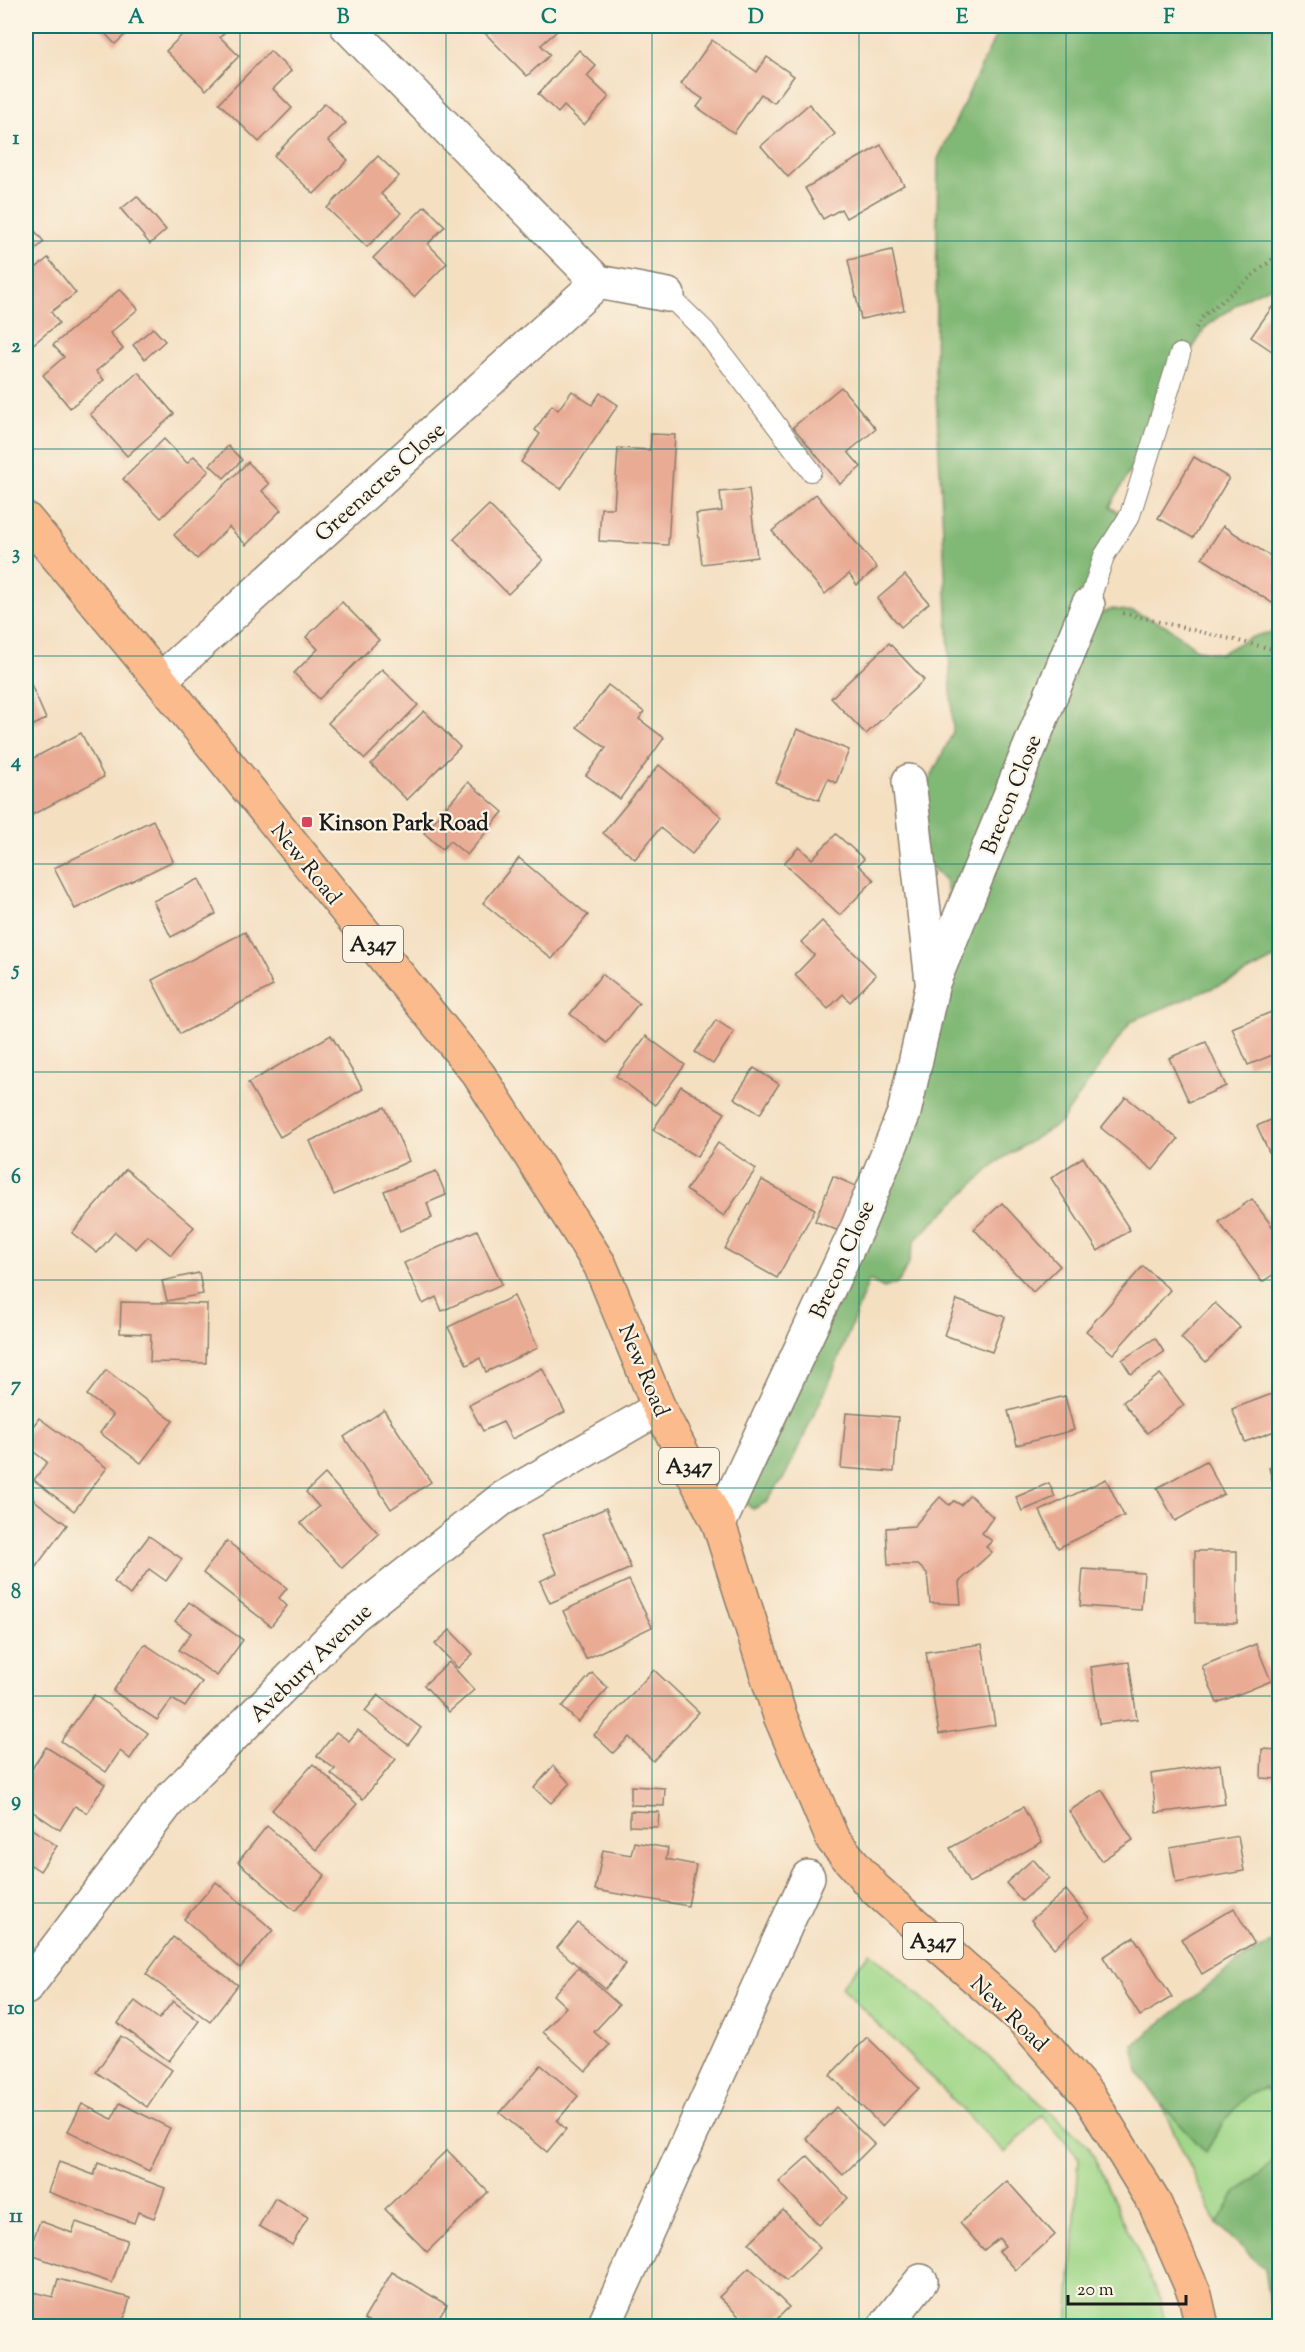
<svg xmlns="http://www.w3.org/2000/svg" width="1305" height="2352" viewBox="0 0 1305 2352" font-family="'Sorts Mill Goudy',serif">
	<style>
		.green { fill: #a0d789; stroke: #5e7a52; stroke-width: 1.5 }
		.forest { fill: #80b875; stroke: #4e6a48; stroke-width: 1.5 }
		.building { fill: #e9ab94 }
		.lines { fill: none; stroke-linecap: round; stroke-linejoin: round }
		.lane-casing { stroke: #887e6e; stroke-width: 22 }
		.street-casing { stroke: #887e6e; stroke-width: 36 }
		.primary-casing { stroke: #887e6e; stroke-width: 36 }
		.path { stroke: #887e6e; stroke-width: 4; stroke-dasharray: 1.5 4.5; stroke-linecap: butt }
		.lane { stroke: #fff; stroke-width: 20 }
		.street { stroke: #fff; stroke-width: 33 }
		.primary { stroke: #fbbb8d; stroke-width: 33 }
		.grid { fill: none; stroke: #0f766e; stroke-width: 1.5; stroke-opacity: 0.55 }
		.poi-dot { fill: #d1495b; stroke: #fcf5e5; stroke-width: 2 }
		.labels { text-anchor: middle; stroke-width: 4.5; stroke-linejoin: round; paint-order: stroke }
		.shield { fill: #fcf5e5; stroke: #5f5d58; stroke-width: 1.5 }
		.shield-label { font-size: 21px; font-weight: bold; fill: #1c1c1c }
		.street-label { font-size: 22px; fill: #1c1c1c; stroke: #fcf5e5 }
		.poi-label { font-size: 22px; font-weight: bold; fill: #1c1c1c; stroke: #fcf5e5; text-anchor: start }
		.neatline { fill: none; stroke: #0f766e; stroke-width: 2 }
		.grid-label { font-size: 20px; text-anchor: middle; font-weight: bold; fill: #0f766e }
	</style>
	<rect width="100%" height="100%" fill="#fcf5e5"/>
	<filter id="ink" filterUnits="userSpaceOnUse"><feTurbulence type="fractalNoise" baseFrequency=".0167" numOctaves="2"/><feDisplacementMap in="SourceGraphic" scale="12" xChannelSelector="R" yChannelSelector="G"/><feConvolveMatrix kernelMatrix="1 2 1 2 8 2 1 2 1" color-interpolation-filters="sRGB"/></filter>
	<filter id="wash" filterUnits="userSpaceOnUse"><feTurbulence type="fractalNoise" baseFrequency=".008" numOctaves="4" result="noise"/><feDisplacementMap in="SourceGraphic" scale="24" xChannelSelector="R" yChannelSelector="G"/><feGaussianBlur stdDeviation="1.35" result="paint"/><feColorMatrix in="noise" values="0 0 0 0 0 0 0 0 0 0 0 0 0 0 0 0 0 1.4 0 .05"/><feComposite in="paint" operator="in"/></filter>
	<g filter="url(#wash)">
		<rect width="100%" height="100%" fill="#f4dfc1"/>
		<!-- green -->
		<g class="green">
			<path d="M870 1952 1089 2146 1160 2300 1166 2326H1068L1079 2158 1042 2115 1005 2153 841 1987Z"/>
			<path d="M1279 1997V2326H1274L1265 2269 1217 2224 1161 2104Z"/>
		</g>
		<!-- forest -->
		<g class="forest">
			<path d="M1000 26H1279V275L1270 287 1247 297 1206 327 1182 365 1146 442 1110 507 1118 512 1120 516 1096 615 1113 609 1134 612 1165 625 1198 650 1220 654C1239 643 1256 632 1279 632V956L1237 978 1131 1021 1061 1122 997 1162 915 1240 908 1266 898 1283 884 1288 869 1280 830 1381 786 1474 767 1502 753 1509 745 1503 825 1317 951 910 945 880 923 859 919 802 953 732 935 372 938 159Z"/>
			<path d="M1279 1941V2102L1265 2088 1246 2096 1224 2121 1206 2152 1161 2104 1138 2072 1133 2045 1239 1961 1269 1944Z"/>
			<path d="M1279 2147 1280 2326H1274L1265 2269 1217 2224 1233 2196 1277 2159Z"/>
		</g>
		<g id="blocks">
			<!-- building -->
			<g class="building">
				<path d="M98 26H135L115 44Z"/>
				<path d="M191 26H231L220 37 239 56 206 90 166 51Z"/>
				<path d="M490 26H551L557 31 541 45 550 55 527 76 484 32Z"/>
				<path d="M712 40 757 72 767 57 794 76 774 103 761 94 734 133 697 107 703 99 681 84Z"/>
				<path d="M579 50 596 66 587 76 609 97 584 125 564 106 558 113 538 94Z"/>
				<path d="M270 51 291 71 273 89 292 108 259 142 219 103Z"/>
				<path d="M325 103 346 123 328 141 348 160 314 194 274 156Z"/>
				<path d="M809 104 835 134 788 177 761 146Z"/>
				<path d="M881 145 904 185 846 218 841 209 823 219 805 188Z"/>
				<path d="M378 156 399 176 381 194 401 213 367 247 327 208Z"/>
				<path d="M137 196 166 230 150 244 121 209Z"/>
				<path d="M425 206 445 226 428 244 447 263 414 297 373 258Z"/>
				<path d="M26 220 44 242 26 257Z"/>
				<path d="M892 250 904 310 861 319 848 260Z"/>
				<path d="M48 258 76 293 51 312 59 323 26 350V276Z"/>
				<path d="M120 289 138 309 110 333 123 349 96 371 104 380 70 408 43 375 64 357 53 345Z"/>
				<path d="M1272 307 1280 313 1278 355 1251 337Z"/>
				<path d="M153 328 165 341 145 359 133 345Z"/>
				<path d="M138 372 174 414 127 456 90 414Z"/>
				<path d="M841 387 876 429 848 452 861 467 840 484 793 427Z"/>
				<path d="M572 391 592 405 600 393 618 405 561 489 521 462 540 434 535 430 552 405 558 410Z"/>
				<path d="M651 434 675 435 668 545 599 541 601 508H614L618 448 650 450Z"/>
				<path d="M164 439 187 463 194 456 209 471 161 518 123 479Z"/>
				<path d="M228 446 242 460 224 478 210 465Z"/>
				<path d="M1194 457 1229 478 1193 538 1158 518Z"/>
				<path d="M248 462 269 484 262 491 281 510 246 545 229 527 197 559 174 535Z"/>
				<path d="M749 489 757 557 702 564 696 514 722 511 720 492Z"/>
				<path d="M816 494 877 568 857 585 849 574 825 594 772 531Z"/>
				<path d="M489 505 543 560 508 594 454 539Z"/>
				<path d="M1223 526 1280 562V608L1202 558Z"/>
				<path d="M905 575 929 603 901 627 877 599Z"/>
				<path d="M342 602 379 640 319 699 294 673 318 649 306 637Z"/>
				<path d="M889 643 924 680 866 734 831 698Z"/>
				<path d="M382 669 418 705 365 759 328 723Z"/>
				<path d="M26 673 46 719 26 729Z"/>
				<path d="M608 685 644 712 639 719 664 738 620 799 586 775 606 748 577 727Z"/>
				<path d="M424 711 460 747 407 800 371 764Z"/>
				<path d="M797 729 849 750 836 783 828 779 819 800 776 783Z"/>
				<path d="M81 733 104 777 26 818V762Z"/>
				<path d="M659 765 722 817 692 854 660 828 635 859 603 833Z"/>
				<path d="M468 782 503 812 467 855 450 841 442 849 424 833Z"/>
				<path d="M153 820 173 861 75 909 54 868Z"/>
				<path d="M836 834 864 859 858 865 874 880 840 915 784 863 799 847 812 859Z"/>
				<path d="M519 858 588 915 552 959 483 903Z"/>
				<path d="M199 879 216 914 171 937 153 901Z"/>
				<path d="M822 921 876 975 850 1002 843 994 828 1009 795 975 814 955 801 942Z"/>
				<path d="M245 932 273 986 180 1034 152 980Z"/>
				<path d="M602 974 639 1003 607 1043 570 1014Z"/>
				<path d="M1274 1011 1280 1025V1052L1248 1065 1232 1028Z"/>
				<path d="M716 1020 734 1032 713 1064 695 1052Z"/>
				<path d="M331 1035 363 1089 280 1137 248 1083Z"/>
				<path d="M646 1036 685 1065 655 1105 616 1076Z"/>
				<path d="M1206 1042 1226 1086 1189 1102 1169 1058Z"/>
				<path d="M754 1068 779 1084 760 1114 734 1098Z"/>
				<path d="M681 1086 725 1113 697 1157 653 1130Z"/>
				<path d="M1126 1097 1178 1139 1153 1170 1101 1128Z"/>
				<path d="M385 1107 409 1161 334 1195 310 1141Z"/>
				<path d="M1280 1116V1176L1257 1126Z"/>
				<path d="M718 1143 756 1169 724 1216 686 1190Z"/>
				<path d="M1083 1157 1130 1230 1098 1251 1051 1178Z"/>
				<path d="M126 1169 194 1227 171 1255 148 1236 136 1249 115 1232 97 1253 72 1233Z"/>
				<path d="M436 1171 446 1195 427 1203 432 1218 400 1231 384 1191Z"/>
				<path d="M833 1176 860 1188 841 1232 815 1221Z"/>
				<path d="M762 1180 815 1209 777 1278 725 1249Z"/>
				<path d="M1252 1199 1280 1237V1270L1262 1282 1219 1222Z"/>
				<path d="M1002 1203 1060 1266 1033 1292 974 1229Z"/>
				<path d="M477 1230 502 1284 442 1311 436 1297 423 1304 404 1263Z"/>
				<path d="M1143 1266 1170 1290 1113 1354 1086 1331Z"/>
				<path d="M199 1273 203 1294 167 1301 162 1281Z"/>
				<path d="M514 1296 538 1348 486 1372 480 1358 467 1365 448 1327Z"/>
				<path d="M957 1300 1005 1317 992 1352 944 1335Z"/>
				<path d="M121 1302 207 1304 206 1363 150 1362 151 1334 120 1333Z"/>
				<path d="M1215 1303 1240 1327 1206 1362 1181 1338Z"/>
				<path d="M1155 1338 1164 1352 1131 1374 1122 1360Z"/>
				<path d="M542 1368 565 1412 512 1439 503 1422 483 1431 469 1405Z"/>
				<path d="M106 1370 173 1421 141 1463 100 1433 113 1415 87 1395Z"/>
				<path d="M1160 1374 1184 1405 1147 1433 1123 1402Z"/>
				<path d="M1280 1391V1429L1245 1442 1232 1409Z"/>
				<path d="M1065 1396 1074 1430 1017 1445 1008 1411Z"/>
				<path d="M384 1410 431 1482 391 1509 344 1437Z"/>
				<path d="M846 1413 898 1417 894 1472 841 1468Z"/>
				<path d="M39 1418 107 1468 74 1511 34 1480 47 1462 26 1446V1436Z"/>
				<path d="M1206 1461 1224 1494 1175 1521 1157 1488Z"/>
				<path d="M1280 1465V1506H1279L1269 1468Z"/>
				<path d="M325 1474 379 1534 342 1568 301 1523 319 1507 306 1492Z"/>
				<path d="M1106 1479 1124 1516 1058 1548 1040 1511Z"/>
				<path d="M1049 1483 1055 1497 1022 1511 1016 1497Z"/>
				<path d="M26 1494 67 1525 35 1568 26 1561Z"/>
				<path d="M970 1495 993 1517 982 1533 992 1541 986 1547 992 1552 959 1582 961 1604 930 1603 927 1573 918 1565H888L886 1528 914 1526 940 1497 949 1505 954 1501 961 1505Z"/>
				<path d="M606 1508 631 1568 550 1603 540 1581 557 1573 541 1536Z"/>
				<path d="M149 1536 182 1559 166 1581 149 1569 130 1595 114 1582Z"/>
				<path d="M227 1541 287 1588 279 1598 287 1606 271 1626 203 1573Z"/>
				<rect x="1195" y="1551" width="42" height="72"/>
				<path d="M1083 1569 1144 1573 1141 1610 1080 1606Z"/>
				<path d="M629 1580 652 1627 586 1659 563 1611Z"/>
				<path d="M189 1602 243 1640 217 1676 179 1650 191 1633 175 1621Z"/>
				<path d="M450 1630 473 1654 458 1668 435 1644Z"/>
				<path d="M145 1644 202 1682 185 1707 172 1699 157 1720 113 1691Z"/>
				<path d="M982 1644 995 1725 939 1734 926 1652Z"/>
				<path d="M1256 1644 1271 1681 1217 1703 1202 1666Z"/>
				<path d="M449 1662 474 1690 449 1712 424 1685Z"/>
				<path d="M1129 1662 1137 1719 1099 1724 1091 1667Z"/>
				<path d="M654 1670 699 1712 653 1761 629 1737 613 1753 594 1735Z"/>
				<path d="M592 1673 608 1688 578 1722 562 1707Z"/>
				<path d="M94 1695 148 1733 130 1759 120 1751 106 1772 61 1741Z"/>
				<path d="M378 1695 421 1728 408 1745 365 1711Z"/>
				<path d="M358 1730 396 1759 363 1799 331 1774 335 1769 317 1756 336 1732 349 1741Z"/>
				<path d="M46 1747 105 1784 87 1813 75 1806 60 1830 26 1807V1778Z"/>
				<path d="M1262 1749 1280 1750V1779L1261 1778Z"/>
				<path d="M313 1764 357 1804 316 1850 272 1810Z"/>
				<path d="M1220 1764 1225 1804 1156 1813 1151 1774Z"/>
				<path d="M553 1766 570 1783 551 1803 534 1788Z"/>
				<path d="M631 1786 665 1788 664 1806 631 1805Z"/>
				<path d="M1102 1790 1133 1840 1101 1861 1069 1811Z"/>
				<path d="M1023 1807 1042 1842 969 1883 950 1848Z"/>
				<path d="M630 1811 659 1812 658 1827 630 1826Z"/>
				<path d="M26 1825 57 1846 40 1871 31 1865 26 1874Z"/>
				<path d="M267 1826 325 1875 295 1911 238 1862Z"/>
				<path d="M1238 1836 1244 1871 1176 1883 1170 1848Z"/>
				<path d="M634 1842 668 1848 666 1859 696 1865 688 1906 595 1890 603 1850 631 1855Z"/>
				<path d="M1033 1859 1049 1878 1022 1901 1006 1883Z"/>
				<path d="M216 1882 273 1930 240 1968 184 1919Z"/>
				<path d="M1066 1890 1089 1918 1054 1948 1031 1920Z"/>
				<path d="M1234 1908 1254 1943 1202 1974 1181 1939Z"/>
				<path d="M578 1923 626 1964 605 1989 557 1948Z"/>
				<path d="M173 1937 238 1985 210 2022 146 1974Z"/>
				<path d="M1134 1937 1172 1997 1140 2016 1103 1957Z"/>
				<path d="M578 1968 619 2005 594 2032 609 2045 586 2071 543 2032 566 2007 553 1995Z"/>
				<path d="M135 2001 159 2019 173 2001 199 2021 169 2061 118 2023Z"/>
				<path d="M121 2036 172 2070 147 2107 96 2072Z"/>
				<path d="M867 2037 919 2088 882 2126 830 2075Z"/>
				<path d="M541 2065 578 2096 557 2121 566 2129 547 2152 500 2113Z"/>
				<path d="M120 2103 170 2128 149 2171 68 2131 82 2104 112 2119Z"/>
				<path d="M836 2107 874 2144 843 2175 806 2138Z"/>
				<path d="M447 2150 488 2192 427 2252 385 2209Z"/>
				<path d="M808 2156 848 2198 819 2225 779 2182Z"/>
				<path d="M59 2162 94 2175 98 2163 165 2188 154 2218 138 2212 134 2223 48 2192Z"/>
				<path d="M1007 2181 1055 2235 1016 2270 999 2251 1005 2246 999 2238 984 2250 960 2223Z"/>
				<path d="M275 2198 308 2217 292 2245 259 2226Z"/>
				<path d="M783 2210 820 2248 786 2281 749 2243Z"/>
				<path d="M40 2221 72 2233 76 2222 127 2240 112 2283 28 2254Z"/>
				<path d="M749 2268 789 2307 770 2326H749L719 2297Z"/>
				<path d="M392 2272 447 2305 434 2326H377L364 2319Z"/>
				<path d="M58 2279 130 2298 122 2326H45L26 2321V2290L53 2297Z"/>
			</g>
		</g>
	</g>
	<g filter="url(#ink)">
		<use href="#blocks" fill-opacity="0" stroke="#887e6e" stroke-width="1.5"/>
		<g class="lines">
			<!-- lane casing -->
			<g class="lane-casing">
				<g id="lane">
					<path d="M668 295 705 331 811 471"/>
					<path d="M1088 605 1104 556 1130 515 1180 354"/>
				</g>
			</g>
			<!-- street casing -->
			<g class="street-casing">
				<g id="street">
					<path d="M598 282 668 295"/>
					<path d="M160 680 598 282 347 26"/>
					<path d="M909 781 932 981"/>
					<path d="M719 1524 858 1226 904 1113 933 983 1088 605"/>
					<path d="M26 1988 172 1797 353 1616 503 1498 659 1408"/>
					<path d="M604 2326 808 1877"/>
					<path d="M885 2326 921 2281"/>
				</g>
			</g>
			<!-- primary casing -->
			<g class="primary-casing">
				<path id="primary" d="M26 519 160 680 479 1075 600 1265 659 1408 719 1524 780 1716 833 1840 874 1888 1022 2019 1089 2096 1155 2204 1195 2295 1202 2326"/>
			</g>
			<!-- path -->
			<g class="path">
				<path d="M1196 328 1201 318 1280 253"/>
				<path d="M1123 613 1280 651"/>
			</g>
			<!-- lane -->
			<use href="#lane" class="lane"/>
			<!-- street -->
			<use href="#street" class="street"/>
			<!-- primary -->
			<use href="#primary" class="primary"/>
		</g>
	</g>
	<!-- grid -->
	<path class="grid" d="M240 26V2326M446 26V2326M652 26V2326M859 26V2326M1066 26V2326M26 241H1280M26 449H1280M26 656H1280M26 864H1280M26 1072H1280M26 1280H1280M26 1488H1280M26 1696H1280M26 1903H1280M26 2111H1280"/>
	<!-- markers -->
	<rect class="poi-dot" x="301" y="816" width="12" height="12" rx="3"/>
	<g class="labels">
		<!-- shield labels -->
		<g class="shield">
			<rect x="343" y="926" width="60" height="36" rx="4.5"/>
			<rect x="659" y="1448" width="60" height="36" rx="4.5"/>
			<rect x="903" y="1923" width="60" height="36" rx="4.5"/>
		</g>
		<g class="shield-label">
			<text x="373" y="951">A347</text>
			<text x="689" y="1473">A347</text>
			<text x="933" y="1948">A347</text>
		</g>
		<!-- street labels -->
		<g class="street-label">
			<text transform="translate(379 481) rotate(-42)" y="8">Greenacres Close</text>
			<text transform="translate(1010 794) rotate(-68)" y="8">Brecon Close</text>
			<text transform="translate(307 863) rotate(51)" y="8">New Road</text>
			<text transform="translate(841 1259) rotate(-66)" y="8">Brecon Close</text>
			<text transform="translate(645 1370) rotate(67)" y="8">New Road</text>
			<text transform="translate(310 1662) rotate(-44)" y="8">Avebury Avenue</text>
			<text transform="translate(1010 2013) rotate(44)" y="8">New Road</text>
		</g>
		<!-- poi labels -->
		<g class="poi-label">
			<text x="319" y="830">Kinson Park Road</text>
		</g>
	</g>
	<!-- margin -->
	<rect width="1305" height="2352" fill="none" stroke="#fcf5e5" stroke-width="66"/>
	<!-- scale -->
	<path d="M1068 2295v9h118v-9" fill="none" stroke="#1c1c1c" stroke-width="3"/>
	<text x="1077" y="2295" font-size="18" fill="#1c1c1c" stroke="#fcf5e5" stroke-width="4.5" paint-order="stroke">20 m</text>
	<rect x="33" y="33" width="1239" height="2286" class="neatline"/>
	<g class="grid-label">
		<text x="136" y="23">A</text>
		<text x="343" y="23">B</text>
		<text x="549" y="23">C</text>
		<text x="756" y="23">D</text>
		<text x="962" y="23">E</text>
		<text x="1169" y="23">F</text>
		<text x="16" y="144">1</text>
		<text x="16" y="352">2</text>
		<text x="16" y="559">3</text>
		<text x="16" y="767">4</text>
		<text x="16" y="975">5</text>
		<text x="16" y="1183">6</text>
		<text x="16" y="1391">7</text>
		<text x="16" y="1598">8</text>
		<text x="16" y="1806">9</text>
		<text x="16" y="2014">10</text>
		<text x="16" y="2222">11</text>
	</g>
</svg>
